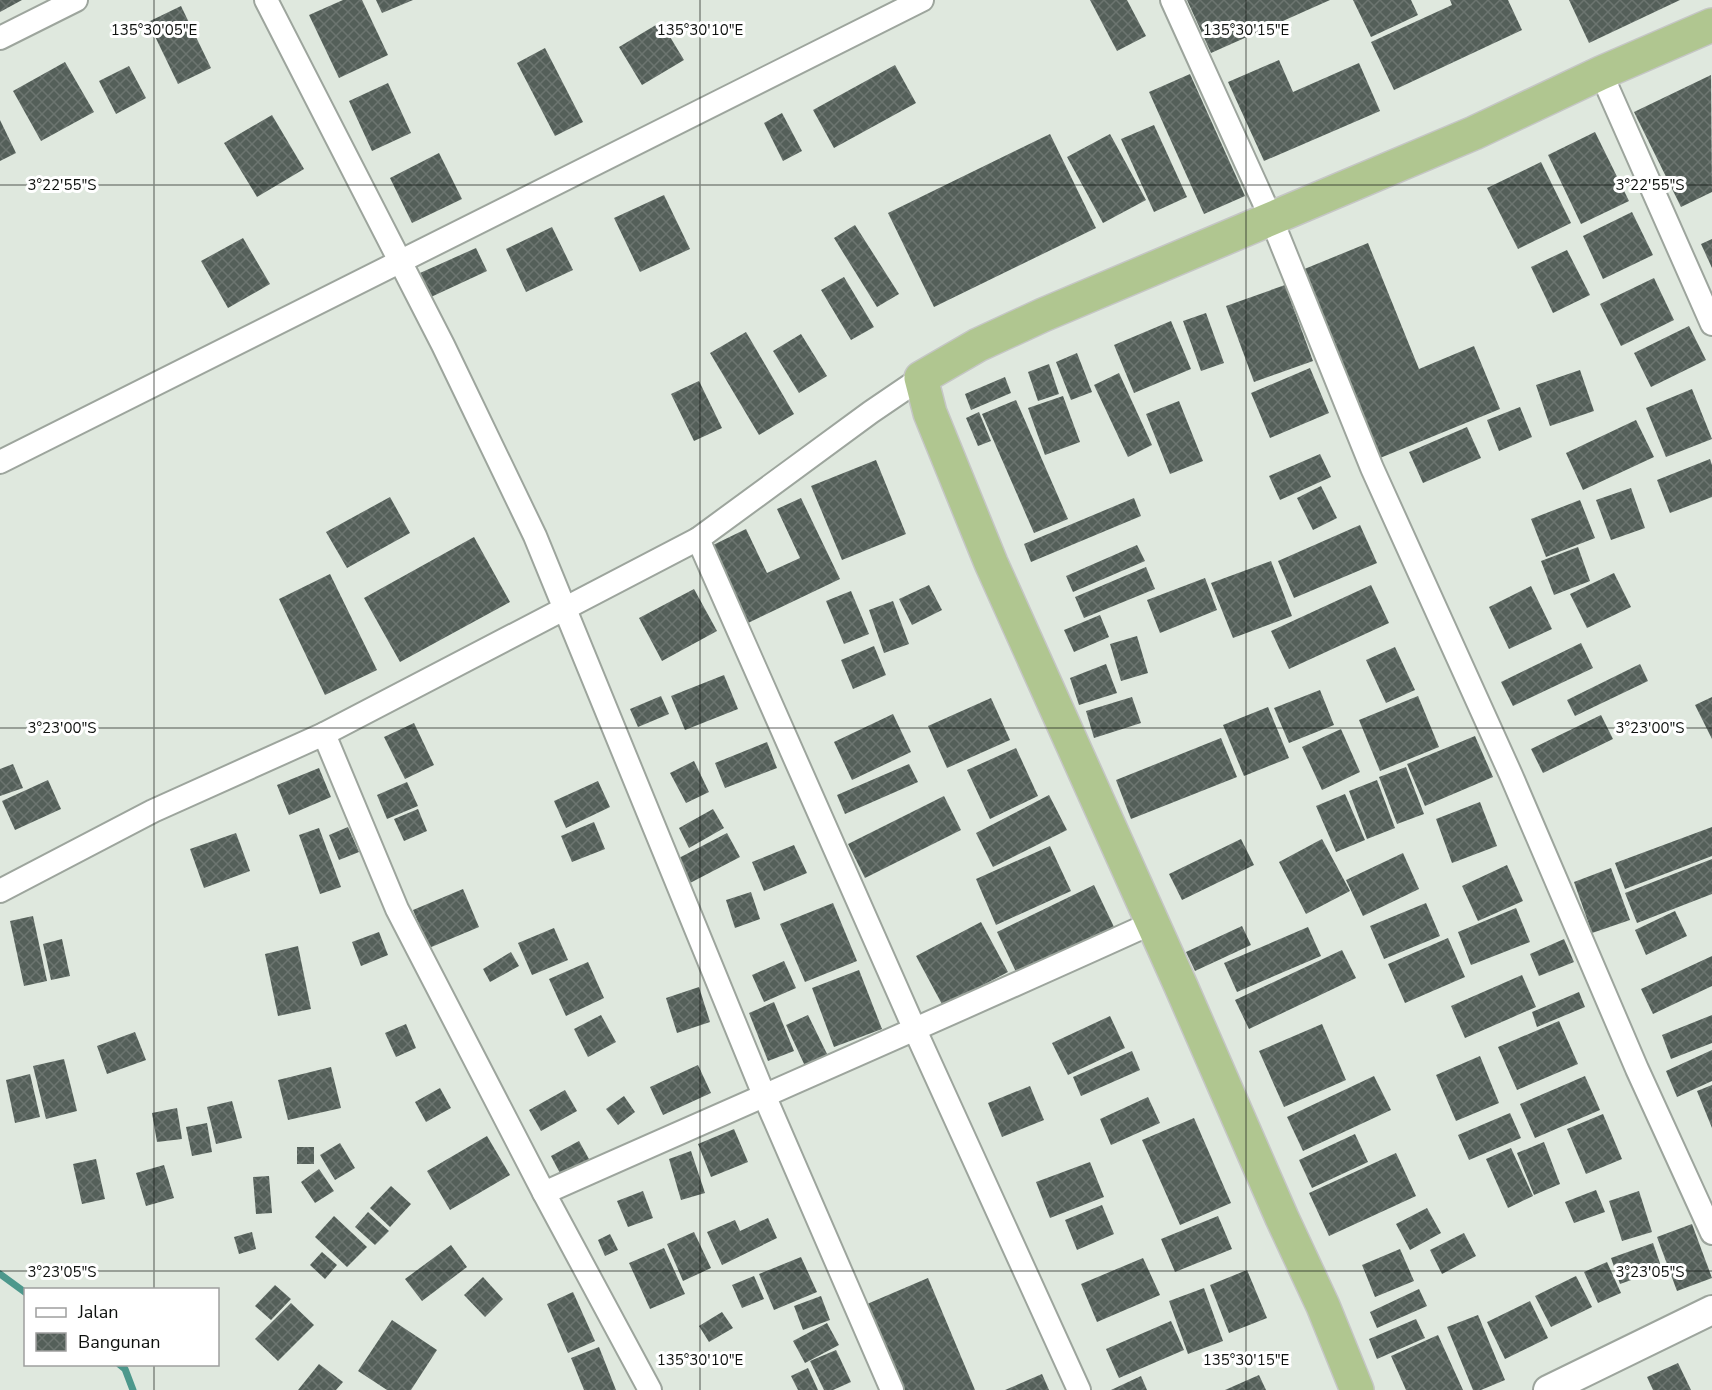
<svg xmlns="http://www.w3.org/2000/svg" width="1712" height="1390" viewBox="0 0 1712 1390" font-family="'Nunito Sans',sans-serif">
	<style>
		.lines { fill: none; stroke-linecap: round; stroke-linejoin: round }
		.stream { stroke: #4d988c; stroke-width: 7 }
		.building { fill: url(#building-cross-hatch) }
		.minor-casing { stroke: #9da59d; stroke-width: 26 }
		.tertiary-casing { stroke: #9da59d; stroke-width: 32 }
		.trunk-casing { stroke: #c5c6c5; stroke-width: 36 }
		.minor { stroke: #fff; stroke-width: 22 }
		.tertiary { stroke: #fff; stroke-width: 28 }
		.trunk { stroke: #b0c690; stroke-width: 33 }
		.ticks { fill: none; stroke: #0d100d; stroke-width: 1.5; stroke-opacity: 0.45 }
		.ticks-label { font-size: 15px; text-anchor: middle; fill: #0d100d; stroke: #fff; stroke-width: 6; stroke-linejoin: round; paint-order: stroke }
	</style>
	<defs>
		<pattern id="building-cross-hatch" width="8" height="8" patternUnits="userSpaceOnUse" patternTransform="scale(1.5)"><rect width="8" height="8" fill="#545f59"/><path d="M0 0l8 8M0 8l8-8" fill="none" stroke="#6c7570"/></pattern>
	</defs>
	<rect width="100%" height="100%" fill="#dfe8de"/>
	<g class="lines">
		<!-- stream -->
		<g class="stream">
			<path d="M0 1274 26 1293"/>
			<path d="M119 1364 125 1369 133 1390"/>
		</g>
	</g>
	<!-- building -->
	<g class="building">
		<path d="M0 0H22L0 12Z"/>
		<path d="M343 0H362L388 55 339 78 309 15Z"/>
		<path d="M376 0H413L382 13Z"/>
		<path d="M1090 0H1127L1146 36 1117 51Z"/>
		<path d="M1187 0H1330L1211 53Z"/>
		<path d="M1353 0H1411L1418 15 1371 37Z"/>
		<path d="M1450 0H1508L1522 30 1394 90 1371 42 1452 5Z"/>
		<path d="M1569 0H1680L1589 43Z"/>
		<path d="M181 6 211 68 178 84 148 22Z"/>
		<path d="M661 22 684 60 642 85 619 47Z"/>
		<path d="M545 48 583 122 555 136 517 63Z"/>
		<path d="M1279 60 1293 92 1359 63 1380 111 1264 161 1228 82Z"/>
		<path d="M65 62 94 112 41 141 13 91Z"/>
		<path d="M895 65 916 103 834 148 813 110Z"/>
		<path d="M129 66 146 98 116 114 99 81Z"/>
		<path d="M1190 74 1245 196 1204 214 1149 92Z"/>
		<path d="M1711 75 1712 192 1681 207 1634 112Z"/>
		<path d="M388 83 411 133 372 151 349 101Z"/>
		<path d="M782 113 802 151 783 161 764 123Z"/>
		<path d="M272 115 304 169 257 197 224 143Z"/>
		<path d="M0 120 16 153 0 161Z"/>
		<path d="M1154 125 1187 197 1154 212 1121 139Z"/>
		<path d="M1595 132 1629 201 1581 224 1548 155Z"/>
		<path d="M1050 134 1096 228 934 307 888 213Z"/>
		<path d="M1110 134 1146 200 1103 223 1067 157Z"/>
		<path d="M439 153 462 199 412 223 390 178Z"/>
		<path d="M1541 162 1571 223 1518 249 1487 188Z"/>
		<path d="M664 195 690 249 640 272 614 218Z"/>
		<path d="M1632 212 1653 255 1603 279 1583 236Z"/>
		<path d="M855 225 899 294 877 307 834 238Z"/>
		<path d="M552 227 573 270 526 292 506 249Z"/>
		<path d="M243 238 270 284 228 308 201 261Z"/>
		<path d="M1712 239V268L1701 244Z"/>
		<path d="M1368 243 1419 369 1474 346 1500 409 1380 458 1302 270Z"/>
		<path d="M476 248 487 271 431 297 420 273Z"/>
		<path d="M1567 250 1590 295 1553 313 1531 267Z"/>
		<path d="M844 277 874 327 851 340 821 290Z"/>
		<path d="M1654 278 1674 320 1621 346 1600 304Z"/>
		<path d="M1285 285 1313 361 1254 382 1226 306Z"/>
		<path d="M1206 313 1224 363 1201 371 1183 321Z"/>
		<path d="M1171 321 1191 369 1134 393 1114 345Z"/>
		<path d="M1689 326 1706 360 1651 387 1634 353Z"/>
		<path d="M746 332 794 414 759 435 710 353Z"/>
		<path d="M801 334 827 376 799 393 773 351Z"/>
		<path d="M1077 353 1092 392 1071 400 1056 362Z"/>
		<path d="M1049 364 1059 394 1038 401 1028 372Z"/>
		<path d="M1310 368 1329 413 1270 438 1251 393Z"/>
		<path d="M1580 370 1594 411 1550 426 1536 385Z"/>
		<path d="M1119 373 1152 445 1128 457 1094 385Z"/>
		<path d="M1005 377 1011 393 971 410 965 394Z"/>
		<path d="M699 381 722 428 694 441 671 394Z"/>
		<path d="M1692 389 1712 439 1666 457 1646 408Z"/>
		<path d="M1063 396 1080 442 1045 455 1028 408Z"/>
		<path d="M1016 400 1068 519 1034 533 982 414Z"/>
		<path d="M1179 401 1203 461 1170 474 1146 414Z"/>
		<path d="M1520 407 1532 437 1499 451 1487 420Z"/>
		<path d="M979 412 991 441 978 446 966 418Z"/>
		<path d="M1636 420 1654 457 1583 490 1566 453Z"/>
		<path d="M1467 427 1481 458 1423 483 1409 452Z"/>
		<path d="M1320 454 1331 477 1280 500 1269 476Z"/>
		<path d="M1710 459 1712 465V497L1670 513 1657 480Z"/>
		<path d="M876 460 906 534 842 560 811 486Z"/>
		<path d="M1321 486 1337 518 1313 530 1297 498Z"/>
		<path d="M1631 488 1645 528 1611 540 1596 500Z"/>
		<path d="M390 497 410 533 347 568 326 532Z"/>
		<path d="M801 498 840 579 748 623 711 546 746 529 767 573 800 558 777 509Z"/>
		<path d="M1134 498 1141 516 1031 562 1024 544Z"/>
		<path d="M1580 500 1595 538 1546 557 1531 519Z"/>
		<path d="M1360 525 1377 563 1294 598 1278 561Z"/>
		<path d="M474 537 510 602 400 662 364 598Z"/>
		<path d="M1137 545 1145 561 1073 592 1066 576Z"/>
		<path d="M1578 547 1590 581 1554 595 1541 561Z"/>
		<path d="M1271 561 1292 616 1233 638 1211 583Z"/>
		<path d="M1146 567 1155 589 1084 618 1075 597Z"/>
		<path d="M1614 573 1631 607 1587 628 1570 594Z"/>
		<path d="M330 574 377 670 325 695 279 599Z"/>
		<path d="M1205 578 1217 610 1160 633 1147 600Z"/>
		<path d="M929 585 942 610 912 625 899 599Z"/>
		<path d="M1371 585 1389 623 1289 669 1271 631Z"/>
		<path d="M1531 586 1552 629 1509 649 1489 607Z"/>
		<path d="M694 589 717 631 662 661 639 618Z"/>
		<path d="M851 591 869 634 844 644 826 601Z"/>
		<path d="M893 601 909 644 884 653 869 610Z"/>
		<path d="M1100 615 1109 637 1074 652 1064 630Z"/>
		<path d="M1137 636 1148 673 1121 681 1110 644Z"/>
		<path d="M1581 643 1593 668 1513 706 1501 682Z"/>
		<path d="M874 646 886 675 853 689 841 660Z"/>
		<path d="M1395 647 1415 690 1386 703 1366 660Z"/>
		<path d="M1106 664 1117 693 1079 705 1070 678Z"/>
		<path d="M1640 664 1648 681 1575 716 1567 700Z"/>
		<path d="M724 675 738 709 685 730 671 696Z"/>
		<path d="M1320 690 1334 725 1289 743 1274 708Z"/>
		<path d="M661 696 669 714 638 727 630 709Z"/>
		<path d="M1418 696 1439 747 1380 771 1359 720Z"/>
		<path d="M1132 697 1141 723 1094 738 1086 711Z"/>
		<path d="M1712 697V739L1695 705Z"/>
		<path d="M991 698 1010 740 947 768 928 726Z"/>
		<path d="M1268 707 1289 758 1244 776 1223 725Z"/>
		<path d="M893 714 911 752 852 780 834 742Z"/>
		<path d="M1601 715 1613 739 1543 773 1531 749Z"/>
		<path d="M414 723 434 765 405 779 384 737Z"/>
		<path d="M1341 729 1360 772 1322 790 1302 747Z"/>
		<path d="M1475 736 1493 777 1425 806 1407 764Z"/>
		<path d="M1221 738 1237 777 1131 819 1116 780Z"/>
		<path d="M767 742 777 768 725 788 715 763Z"/>
		<path d="M1016 748 1038 796 990 819 967 770Z"/>
		<path d="M694 761 709 792 686 803 670 773Z"/>
		<path d="M13 764 23 788 0 796V769Z"/>
		<path d="M909 764 918 782 845 814 837 795Z"/>
		<path d="M1406 767 1424 814 1397 824 1379 777Z"/>
		<path d="M319 768 331 797 289 815 277 785Z"/>
		<path d="M48 780 61 809 15 830 2 801Z"/>
		<path d="M1377 780 1395 828 1367 839 1349 791Z"/>
		<path d="M598 781 610 807 566 828 554 801Z"/>
		<path d="M407 782 418 806 387 819 377 795Z"/>
		<path d="M1345 794 1365 840 1336 852 1316 806Z"/>
		<path d="M1049 795 1067 830 993 867 976 833Z"/>
		<path d="M944 796 961 830 865 878 848 844Z"/>
		<path d="M1480 802 1497 846 1452 863 1436 819Z"/>
		<path d="M418 809 427 831 404 841 394 819Z"/>
		<path d="M713 809 724 828 689 848 679 828Z"/>
		<path d="M594 822 605 849 572 862 561 836Z"/>
		<path d="M348 827 359 852 339 860 329 835Z"/>
		<path d="M1712 827V856L1625 889 1615 863Z"/>
		<path d="M319 828 341 887 320 894 299 835Z"/>
		<path d="M236 833 250 871 204 888 190 849Z"/>
		<path d="M727 833 740 857 690 883 677 859Z"/>
		<path d="M1241 839 1254 865 1182 900 1169 874Z"/>
		<path d="M1322 839 1350 891 1306 914 1279 862Z"/>
		<path d="M794 845 807 873 764 891 752 862Z"/>
		<path d="M1050 846 1071 891 996 925 976 879Z"/>
		<path d="M1403 853 1419 889 1363 916 1346 880Z"/>
		<path d="M1712 859V894L1637 923 1625 893Z"/>
		<path d="M1507 865 1523 901 1478 921 1462 886Z"/>
		<path d="M1611 868 1630 920 1592 933 1574 882Z"/>
		<path d="M1094 885 1114 927 1017 974 997 932Z"/>
		<path d="M463 889 479 927 429 948 413 910Z"/>
		<path d="M751 892 760 919 735 928 726 900Z"/>
		<path d="M833 903 857 961 805 982 780 924Z"/>
		<path d="M1426 903 1440 936 1384 959 1370 926Z"/>
		<path d="M1516 908 1530 942 1471 965 1458 932Z"/>
		<path d="M1675 911 1687 936 1646 955 1635 930Z"/>
		<path d="M33 916 47 981 24 986 10 921Z"/>
		<path d="M981 922 1008 972 943 1006 916 956Z"/>
		<path d="M1242 926 1251 945 1195 971 1186 952Z"/>
		<path d="M1308 927 1321 956 1237 992 1224 963Z"/>
		<path d="M554 928 568 960 532 975 518 943Z"/>
		<path d="M379 932 388 955 361 966 352 942Z"/>
		<path d="M1448 938 1465 977 1405 1003 1388 964Z"/>
		<path d="M62 939 70 976 51 980 43 944Z"/>
		<path d="M1564 939 1574 962 1539 976 1530 954Z"/>
		<path d="M298 946 311 1009 278 1016 265 954Z"/>
		<path d="M1342 950 1356 978 1249 1029 1235 1000Z"/>
		<path d="M511 952 519 966 490 982 483 969Z"/>
		<path d="M1712 956V986L1653 1014 1641 989Z"/>
		<path d="M784 961 796 988 764 1002 752 975Z"/>
		<path d="M588 962 604 998 566 1016 549 979Z"/>
		<path d="M859 970 882 1029 834 1047 812 988Z"/>
		<path d="M1522 975 1536 1007 1465 1038 1451 1006Z"/>
		<path d="M699 987 710 1022 677 1033 666 998Z"/>
		<path d="M1579 992 1585 1007 1537 1027 1532 1012Z"/>
		<path d="M774 1002 794 1051 768 1061 749 1013Z"/>
		<path d="M601 1015 616 1042 588 1057 574 1029Z"/>
		<path d="M808 1015 828 1056 805 1066 786 1025Z"/>
		<path d="M1712 1015V1043L1671 1059 1662 1035Z"/>
		<path d="M1110 1016 1125 1048 1068 1075 1052 1043Z"/>
		<path d="M1559 1021 1578 1064 1517 1090 1498 1047Z"/>
		<path d="M406 1024 416 1048 396 1057 385 1033Z"/>
		<path d="M1322 1024 1346 1080 1284 1107 1259 1051Z"/>
		<path d="M135 1032 146 1060 107 1074 97 1046Z"/>
		<path d="M1712 1050V1081L1677 1097 1666 1071Z"/>
		<path d="M1132 1051 1140 1070 1081 1096 1073 1077Z"/>
		<path d="M1480 1056 1499 1103 1456 1121 1436 1075Z"/>
		<path d="M64 1059 77 1111 46 1119 33 1066Z"/>
		<path d="M698 1065 711 1093 663 1115 650 1087Z"/>
		<path d="M331 1067 341 1108 288 1120 278 1080Z"/>
		<path d="M30 1074 40 1117 15 1123 6 1080Z"/>
		<path d="M1374 1076 1391 1110 1303 1151 1287 1117Z"/>
		<path d="M1585 1076 1600 1110 1535 1138 1520 1104Z"/>
		<path d="M1712 1085V1128L1697 1091Z"/>
		<path d="M1030 1086 1044 1120 1002 1137 988 1103Z"/>
		<path d="M440 1088 451 1108 426 1122 415 1102Z"/>
		<path d="M565 1090 577 1111 541 1131 529 1110Z"/>
		<path d="M624 1096 635 1112 618 1125 606 1109Z"/>
		<path d="M1148 1097 1160 1123 1111 1145 1100 1119Z"/>
		<path d="M232 1101 242 1138 216 1144 207 1107Z"/>
		<path d="M177 1108 182 1139 157 1142 152 1113Z"/>
		<path d="M1510 1113 1521 1138 1469 1160 1458 1135Z"/>
		<path d="M1603 1114 1622 1159 1586 1174 1567 1129Z"/>
		<path d="M1194 1118 1231 1203 1180 1225 1142 1140Z"/>
		<path d="M207 1123 212 1152 192 1156 186 1127Z"/>
		<path d="M734 1129 748 1162 711 1177 698 1144Z"/>
		<path d="M1355 1134 1368 1162 1312 1188 1299 1160Z"/>
		<path d="M487 1136 510 1175 450 1210 427 1171Z"/>
		<path d="M579 1141 590 1161 562 1177 551 1156Z"/>
		<path d="M1544 1142 1560 1184 1534 1195 1517 1153Z"/>
		<path d="M340 1143 355 1168 335 1180 320 1155Z"/>
		<rect x="297" y="1147" width="17" height="17"/>
		<path d="M1511 1148 1533 1196 1508 1208 1486 1159Z"/>
		<path d="M691 1151 705 1193 681 1200 669 1159Z"/>
		<path d="M1396 1153 1416 1196 1329 1236 1309 1193Z"/>
		<path d="M96 1159 105 1199 82 1204 73 1164Z"/>
		<path d="M1090 1162 1104 1197 1050 1218 1036 1182Z"/>
		<path d="M164 1165 174 1198 146 1206 136 1173Z"/>
		<path d="M319 1169 334 1191 315 1203 301 1182Z"/>
		<path d="M269 1176 272 1213 256 1214 253 1177Z"/>
		<path d="M391 1186 411 1204 390 1227 370 1208Z"/>
		<path d="M1596 1190 1605 1212 1574 1223 1565 1202Z"/>
		<path d="M643 1191 653 1218 628 1227 617 1201Z"/>
		<path d="M1639 1191 1652 1232 1622 1241 1609 1201Z"/>
		<path d="M1102 1205 1114 1234 1077 1250 1065 1220Z"/>
		<path d="M1427 1208 1441 1233 1410 1250 1396 1224Z"/>
		<path d="M368 1212 389 1231 375 1245 355 1227Z"/>
		<path d="M334 1216 367 1247 347 1267 315 1237Z"/>
		<path d="M1218 1216 1232 1249 1175 1272 1161 1239Z"/>
		<path d="M768 1218 777 1238 722 1265 707 1232 735 1220 740 1231Z"/>
		<path d="M1692 1224 1712 1278 1677 1291 1657 1237Z"/>
		<path d="M252 1232 256 1249 239 1254 234 1237Z"/>
		<path d="M694 1232 711 1268 683 1281 667 1244Z"/>
		<path d="M1464 1233 1476 1256 1442 1274 1430 1250Z"/>
		<path d="M610 1234 618 1250 605 1256 598 1240Z"/>
		<path d="M1653 1243 1662 1269 1620 1284 1611 1258Z"/>
		<path d="M451 1245 467 1267 422 1301 405 1279Z"/>
		<path d="M664 1248 685 1294 650 1309 629 1263Z"/>
		<path d="M1400 1249 1414 1281 1375 1297 1362 1265Z"/>
		<path d="M322 1252 337 1265 325 1279 310 1265Z"/>
		<path d="M801 1257 817 1292 774 1310 759 1274Z"/>
		<path d="M1143 1258 1160 1295 1097 1322 1081 1284Z"/>
		<path d="M1607 1262 1621 1293 1598 1303 1584 1272Z"/>
		<path d="M1247 1270 1267 1318 1229 1333 1210 1285Z"/>
		<path d="M754 1276 764 1299 742 1308 732 1285Z"/>
		<path d="M1576 1276 1592 1307 1551 1327 1535 1296Z"/>
		<path d="M483 1277 503 1299 485 1317 464 1295Z"/>
		<path d="M928 1278 975 1390H904L867 1304Z"/>
		<path d="M275 1285 291 1299 271 1320 255 1306Z"/>
		<path d="M1204 1288 1223 1341 1188 1354 1169 1301Z"/>
		<path d="M1419 1289 1427 1306 1377 1328 1370 1312Z"/>
		<path d="M573 1292 595 1341 568 1353 547 1304Z"/>
		<path d="M821 1296 830 1320 803 1330 794 1306Z"/>
		<path d="M1530 1301 1548 1338 1505 1359 1487 1322Z"/>
		<path d="M291 1303 314 1325 278 1361 255 1339Z"/>
		<path d="M722 1312 733 1328 709 1342 699 1326Z"/>
		<path d="M1478 1315 1505 1380 1481 1390H1473L1447 1327Z"/>
		<path d="M1416 1319 1425 1338 1377 1359 1369 1339Z"/>
		<path d="M392 1320 437 1350 411 1390H387L358 1371Z"/>
		<path d="M1171 1321 1184 1350 1119 1378 1106 1349Z"/>
		<path d="M827 1323 839 1345 805 1363 793 1341Z"/>
		<path d="M1438 1335 1463 1390H1406L1391 1356Z"/>
		<path d="M599 1347 616 1390H584L571 1358Z"/>
		<path d="M836 1350 851 1382 833 1390H824L810 1361Z"/>
		<path d="M1678 1363 1691 1390H1653L1647 1377Z"/>
		<path d="M319 1364 343 1382 336 1390H298Z"/>
		<path d="M808 1368 818 1390H798L791 1376Z"/>
		<path d="M1042 1374 1049 1390H1005Z"/>
		<path d="M1259 1375 1266 1390H1225Z"/>
		<path d="M1141 1376 1147 1390H1111Z"/>
	</g>
	<g class="lines">
		<!-- minor casing -->
		<g class="minor-casing">
			<g id="minor">
				<path d="M266 0 443 345 535 536 764 1095 892 1390"/>
				<path d="M1172 0 1271 218 1372 468 1511 775 1637 1069 1712 1233"/>
				<path d="M0 38 76 0"/>
				<path d="M1601 73 1712 324"/>
				<path d="M0 462 922 0"/>
				<path d="M698 539 915 1030 1079 1390"/>
				<path d="M324 734 397 909 544 1193 650 1390"/>
				<path d="M0 891 153 811 324 734 698 539 871 412 921 378"/>
				<path d="M544 1193C746 1103 950 1015 1152 923"/>
			</g>
		</g>
		<!-- tertiary casing -->
		<g class="tertiary-casing">
			<path id="tertiary" d="M1548 1390 1712 1310"/>
		</g>
		<!-- trunk casing -->
		<g class="trunk-casing">
			<path id="trunk" d="M1357 1390 1323 1306 1282 1218 1180 984 991 563 930 413 921 378 978 345 1043 315 1474 133 1601 73 1712 25"/>
		</g>
		<!-- minor -->
		<use href="#minor" class="minor"/>
		<!-- tertiary -->
		<use href="#tertiary" class="tertiary"/>
		<!-- trunk -->
		<use href="#trunk" class="trunk"/>
	</g>
	<!-- ticks -->
	<path class="ticks" d="M154 0V1290M700 0V1390M1246 0V1390M0 185H1712M0 728H1712M0 1271H1712M154 1364V1390"/>
	<g class="ticks-label">
		<text x="154" y="35">135°30'05"E</text>
		<text x="700" y="35">135°30'10"E</text>
		<text x="1246" y="35">135°30'15"E</text>
		<text x="62" y="190">3°22'55"S</text>
		<text x="1650" y="190">3°22'55"S</text>
		<text x="62" y="733">3°23'00"S</text>
		<text x="1650" y="733">3°23'00"S</text>
		<text x="62" y="1277">3°23'05"S</text>
		<text x="1650" y="1277">3°23'05"S</text>
		<text x="700" y="1365">135°30'10"E</text>
		<text x="1246" y="1365">135°30'15"E</text>
	</g>
	<!-- legend -->
	<rect x="24" y="1288" width="195" height="78" fill="#ffffff" stroke="#9e9f9e" stroke-width="1.5"/>
	<rect x="36" y="1308" width="30" height="9" fill="#ffffff" stroke="#9e9f9e" stroke-width="1.5"/>
	<text x="78" y="1318" font-size="18" fill="#0d100d">Jalan</text>
	<rect x="36" y="1333" width="30" height="18" fill="url(#building-cross-hatch)" stroke="#9e9f9e" stroke-width="1.5"/>
	<text x="78" y="1348" font-size="18" fill="#0d100d">Bangunan</text>
</svg>
